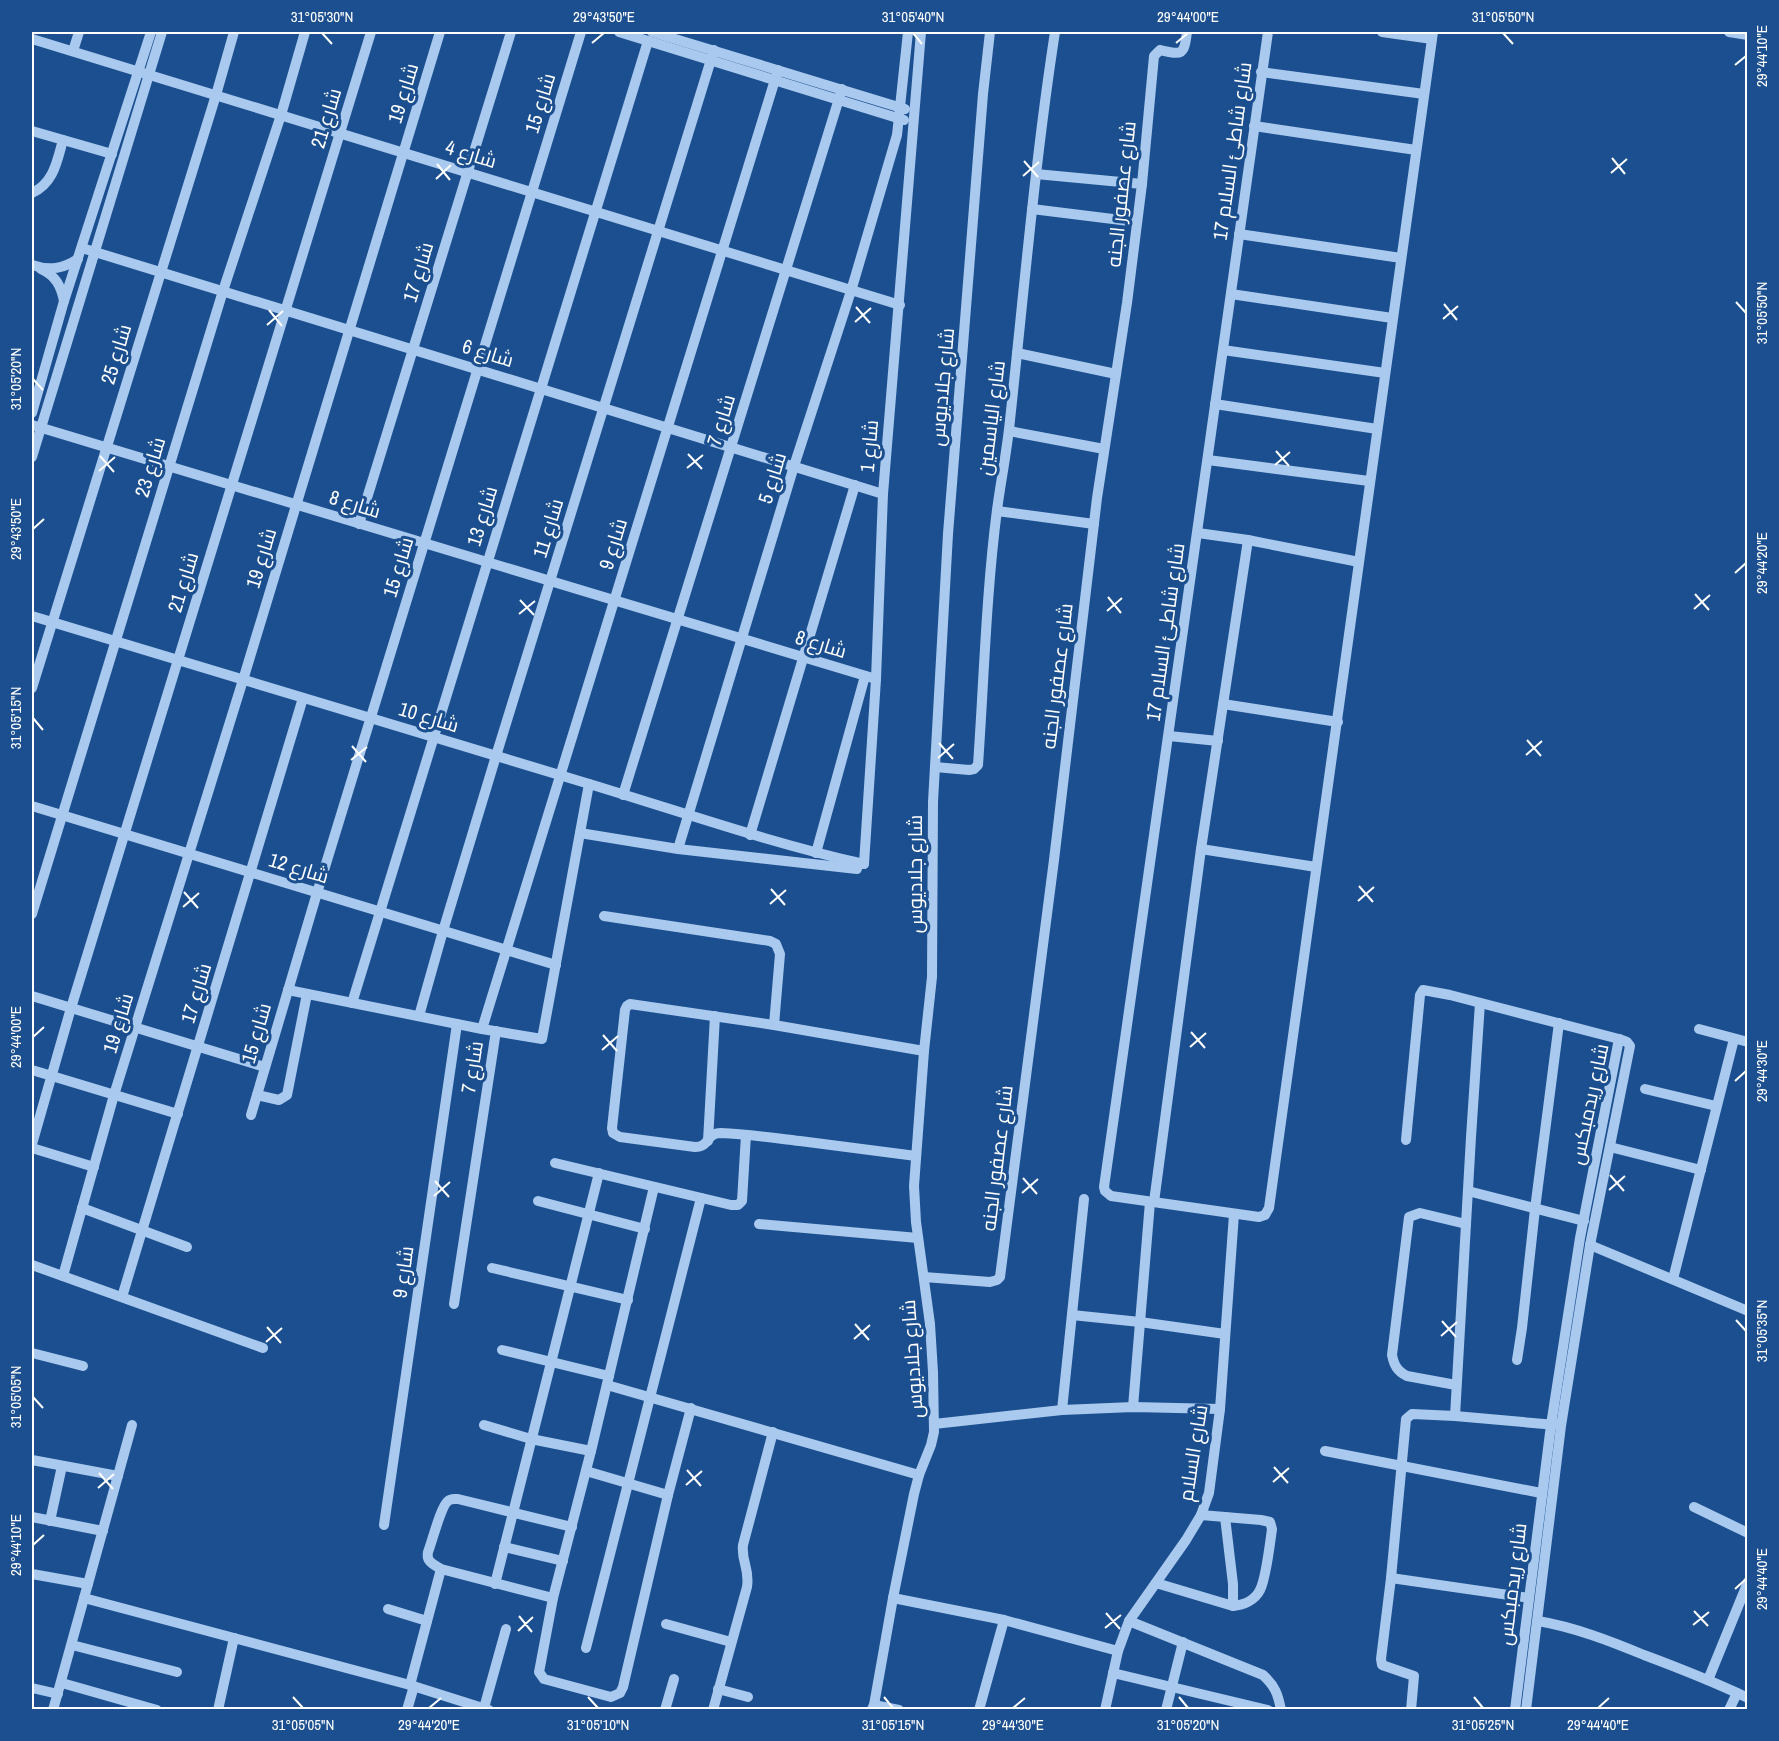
<svg xmlns="http://www.w3.org/2000/svg" width="1779" height="1741" viewBox="0 0 1779 1741" font-family="'Archivo Narrow',Cairo,sans-serif">
	<style>
		.lines { fill: none; stroke-linecap: round; stroke-linejoin: round }
		.minor { stroke: #a9c9ee; stroke-width: 10 }
		.ticks { fill: none; stroke: #fff; stroke-width: 2 }
		.labels { text-anchor: middle; stroke-width: 6; stroke-linejoin: round; paint-order: stroke }
		.street-label { font-size: 20px; fill: #fff; stroke: #1b4f8f }
		.neatline { fill: none; stroke: #fff; stroke-width: 2 }
		.ticks-label { font-size: 15px; text-anchor: middle; fill: #fff }
	</style>
	<rect width="100%" height="100%" fill="#1b4f8f"/>
	<g class="lines">
		<!-- minor -->
		<g class="minor">
			<path d="M619 32 904 120"/>
			<path d="M652 32 905 109"/>
			<path d="M1268 32 1104 1187 1105 1191 1111 1196 1259 1217 1265 1215 1269 1208 1433 32"/>
			<path d="M1382 32 1432 39"/>
			<path d="M1729 32 1748 35"/>
			<path d="M32 39 900 305"/>
			<path d="M73 51 79 32"/>
			<path d="M1261 72 1424 94"/>
			<path d="M1254 126 1416 150"/>
			<path d="M32 131 112 154"/>
			<path d="M1036 174 1142 184"/>
			<path d="M32 193C54 183 57 161 63 140"/>
			<path d="M1032 209 1137 222"/>
			<path d="M1239 234 1401 258"/>
			<path d="M82 248 883 494"/>
			<path d="M32 265C49 271 63 269 78 259"/>
			<path d="M41 269C56 276 61 286 64 301"/>
			<path d="M1231 294 1392 318"/>
			<path d="M1223 350 1385 373"/>
			<path d="M1017 353 1116 374"/>
			<path d="M1215 404 1377 429"/>
			<path d="M32 413 64 301 151 32"/>
			<path d="M32 425 876 679"/>
			<path d="M1009 431 1104 449"/>
			<path d="M32 457 162 32"/>
			<path d="M1208 460 1369 481"/>
			<path d="M997 511 1094 524"/>
			<path d="M359 524 511 32"/>
			<path d="M1198 533 1248 540 1359 562"/>
			<path d="M32 616C217 671 401 728 586 783 679 811 770 843 864 864"/>
			<path d="M32 688 216 95 234 32"/>
			<path d="M1223 704 1338 722"/>
			<path d="M1169 736 1218 741"/>
			<path d="M935 767 969 770 974 769 978 765C984 680 986 595 997 510 1001 480 1007 451 1010 420 1024 291 1035 161 1055 32"/>
			<path d="M623 795 842 89"/>
			<path d="M32 806 556 965"/>
			<path d="M580 833 678 849 857 869"/>
			<path d="M750 835 855 485"/>
			<path d="M678 849 794 466 851 291 897 135 908 32"/>
			<path d="M1201 849 1316 867"/>
			<path d="M816 853 865 676"/>
			<path d="M864 864 876 679 883 494 921 32"/>
			<path d="M32 914 223 291 281 115 305 32"/>
			<path d="M604 916 770 941 776 944 780 954 774 1025"/>
			<path d="M288 990 482 1029 542 1039 589 784"/>
			<path d="M32 996 265 1067"/>
			<path d="M352 1003 648 41"/>
			<path d="M419 1016 443 931 496 756 714 50"/>
			<path d="M482 1029 778 70"/>
			<path d="M1699 1029 1748 1042"/>
			<path d="M32 1070 178 1114"/>
			<path d="M1645 1089 1716 1106"/>
			<path d="M257 1095 279 1100 287 1095 307 994"/>
			<path d="M251 1115 317 893 581 32"/>
			<path d="M1406 1140 1420 995 1423 990 1450 995 1619 1039 1627 1042 1630 1046 1590 1245 1561 1426 1526 1710"/>
			<path d="M708 1141 715 1016"/>
			<path d="M32 1144 71 1008 371 32"/>
			<path d="M1610 1147 1701 1170"/>
			<path d="M32 1148 94 1167"/>
			<path d="M916 1156C877 1151 839 1146 800 1141 774 1138 748 1134 721 1133 706 1133 710 1147 695 1147L620 1137 613 1133 612 1128 625 1010 627 1006 630 1004 774 1025 924 1051"/>
			<path d="M555 1163 731 1205H738L742 1201 746 1135"/>
			<path d="M654 1187 591 1451 553 1598 540 1667 539 1672 544 1679 611 1697 620 1693 623 1687 668 1495 691 1408"/>
			<path d="M1468 1191 1584 1221"/>
			<path d="M538 1201 645 1229"/>
			<path d="M1154 1202 1201 849 1248 540"/>
			<path d="M82 1208 187 1247"/>
			<path d="M759 1224 918 1238"/>
			<path d="M1590 1245 1748 1311"/>
			<path d="M32 1265 263 1348"/>
			<path d="M492 1268 628 1300"/>
			<path d="M63 1276 114 1095 243 680 440 32"/>
			<path d="M924 1277 990 1282 997 1280 1000 1277 1054 860 1097 498 1127 303 1142 184 1154 56 1160 50C1182 55 1184 56 1187 32"/>
			<path d="M1673 1279 1734 1039"/>
			<path d="M122 1297 303 698"/>
			<path d="M454 1304 496 1031"/>
			<path d="M1072 1315 1140 1322 1225 1334"/>
			<path d="M502 1350 609 1376"/>
			<path d="M32 1353 83 1366"/>
			<path d="M1517 1360 1522 1328 1535 1209 1559 1023"/>
			<path d="M607 1385 919 1475"/>
			<path d="M1456 1385 1407 1376C1397 1371 1394 1365 1392 1355L1409 1217 1420 1213 1466 1224"/>
			<path d="M1133 1407 1150 1202"/>
			<path d="M1062 1410 1084 1199"/>
			<path d="M1455 1416 1471 1137 1480 1003"/>
			<path d="M934 1424 1062 1410 1133 1407 1220 1409"/>
			<path d="M484 1425 531 1439 591 1451"/>
			<path d="M1325 1451 1541 1493"/>
			<path d="M32 1460 118 1476"/>
			<path d="M586 1471 668 1495"/>
			<path d="M1694 1507 1748 1533"/>
			<path d="M32 1517 103 1531"/>
			<path d="M1225 1517 1233 1584V1606"/>
			<path d="M50 1521 62 1466"/>
			<path d="M384 1525 457 1024"/>
			<path d="M504 1547 563 1561"/>
			<path d="M32 1574 88 1584"/>
			<path d="M1391 1578 1529 1598"/>
			<path d="M1156 1583 1233 1606C1244 1605 1255 1600 1260 1590 1266 1579 1270 1543 1272 1529L1270 1522 1261 1520 1201 1515"/>
			<path d="M495 1584 599 1173"/>
			<path d="M84 1598 410 1685 489 1710"/>
			<path d="M553 1598 441 1569C433 1564 426 1562 428 1552 432 1542 441 1506 448 1501 451 1498 454 1499 458 1499L572 1527"/>
			<path d="M893 1598 1004 1620 1118 1651"/>
			<path d="M388 1609 427 1621"/>
			<path d="M1129 1621 1263 1675C1275 1686 1278 1694 1281 1710"/>
			<path d="M1538 1621C1574 1627 1610 1641 1644 1655 1679 1668 1714 1682 1748 1698"/>
			<path d="M666 1624 731 1642"/>
			<path d="M72 1645 177 1672"/>
			<path d="M586 1648 701 1198"/>
			<path d="M1113 1673 1268 1710"/>
			<path d="M1708 1680 1748 1582"/>
			<path d="M62 1683 157 1710"/>
			<path d="M410 1685 441 1569"/>
			<path d="M32 1688 58 1694"/>
			<path d="M718 1689 748 1697"/>
			<path d="M484 1708 506 1629"/>
			<path d="M872 1709 874 1705 899 1710"/>
			<path d="M53 1710 132 1425"/>
			<path d="M218 1710 234 1638"/>
			<path d="M407 1710 414 1686"/>
			<path d="M665 1710 674 1679"/>
			<path d="M713 1710 747 1587C750 1568 741 1562 743 1545L773 1432"/>
			<path d="M875 1710 874 1705 893 1598 914 1494 919 1475 931 1445 934 1432 933 1372 930 1324 916 1222 914 1186 924 1051 932 977 933 802 948 534 983 94 990 32"/>
			<path d="M979 1710 1004 1620"/>
			<path d="M1105 1710 1118 1651 1129 1621 1186 1540 1201 1515 1209 1493 1220 1409 1234 1214"/>
			<path d="M1166 1710 1183 1642"/>
			<path d="M1411 1710 1414 1676 1382 1665 1381 1659 1391 1578 1406 1419 1412 1414 1455 1416 1556 1425"/>
			<path d="M1515 1710 1551 1425 1580 1238 1619 1039"/>
			<path d="M1729 1710 1737 1693"/>
		</g>
	</g>
	<!-- ticks -->
	<path class="ticks" d="M322 33 332 44M913 33 922 44M1503 33 1513 44M592 43 604 33M1176 43 1188 33M1735 65 1746 56M1612 158 1625 174M1024 161 1038 177M437 164 450 180M1611 173 1627 159M1023 176 1039 162M436 179 451 165M1736 302 1746 313M1444 304 1457 320M856 307 870 323M269 310 282 326M1443 319 1458 306M855 322 871 308M267 325 283 311M33 379 43 390M1276 451 1289 466M688 454 702 469M100 456 114 472M1275 465 1290 452M687 468 703 455M99 471 115 457M33 529 44 519M1735 573 1746 563M1695 594 1709 610M1108 597 1121 613M520 600 534 615M1694 609 1710 595M1107 611 1122 598M519 614 535 601M33 718 43 730M1527 740 1541 756M939 743 953 759M352 746 366 762M1526 755 1542 741M938 758 954 744M351 760 367 747M1359 886 1373 902M771 889 785 905M184 892 198 908M1358 901 1374 887M770 904 786 890M183 907 199 893M1191 1032 1205 1048M603 1035 617 1051M33 1037 44 1027M1190 1047 1206 1033M602 1050 618 1036M1735 1081 1746 1071M1610 1175 1624 1191M1023 1178 1037 1194M435 1181 449 1197M1609 1190 1625 1176M1022 1193 1038 1179M434 1196 450 1182M1736 1320 1746 1331M1442 1321 1456 1337M855 1324 869 1340M267 1327 281 1343M1441 1336 1457 1322M854 1339 870 1325M266 1342 282 1328M33 1397 43 1408M1274 1467 1288 1483M687 1470 701 1486M99 1473 113 1489M1273 1482 1289 1468M686 1485 702 1471M98 1488 114 1474M33 1545 44 1535M1735 1589 1746 1579M1694 1611 1708 1626M1106 1613 1120 1629M519 1616 532 1632M1693 1625 1709 1612M1105 1628 1121 1615M518 1631 533 1617M293 1697 303 1708M588 1697 598 1708M884 1697 893 1708M1179 1697 1188 1708M1474 1697 1483 1708M429 1708 441 1698M1013 1708 1025 1698M1598 1708 1609 1698"/>
	<g class="labels">
		<!-- street labels -->
		<g class="street-label">
			<text transform="translate(403 93) rotate(-73)" y="7">شارع 19</text>
			<text transform="translate(540 103) rotate(-73)" y="7">شارع 15</text>
			<text transform="translate(326 118) rotate(-73)" y="7">شارع 21</text>
			<text transform="translate(1232 151) rotate(-82)" y="7">شارع شاطئ السلام 17</text>
			<text transform="translate(471 154) rotate(17)" y="7">شارع 4</text>
			<text transform="translate(1121 194) rotate(-84)" y="7">شارع عصفور الجنه</text>
			<text transform="translate(418 272) rotate(-73)" y="7">شارع 17</text>
			<text transform="translate(488 353) rotate(17)" y="7">شارع 6</text>
			<text transform="translate(116 354) rotate(-73)" y="7">شارع 25</text>
			<text transform="translate(942 387) rotate(-85)" y="7">شارع جلاديوس</text>
			<text transform="translate(991 418) rotate(-83)" y="7">شارع الياسمين</text>
			<text transform="translate(721 420) rotate(-73)" y="7">شارع 7</text>
			<text transform="translate(869 446) rotate(-85)" y="7">شارع 1</text>
			<text transform="translate(150 467) rotate(-73)" y="7">شارع 23</text>
			<text transform="translate(772 478) rotate(-73)" y="7">شارع 5</text>
			<text transform="translate(355 504) rotate(17)" y="7">شارع 8</text>
			<text transform="translate(482 516) rotate(-73)" y="7">شارع 13</text>
			<text transform="translate(548 528) rotate(-73)" y="7">شارع 11</text>
			<text transform="translate(613 544) rotate(-73)" y="7">شارع 9</text>
			<text transform="translate(261 558) rotate(-73)" y="7">شارع 19</text>
			<text transform="translate(398 567) rotate(-73)" y="7">شارع 15</text>
			<text transform="translate(183 582) rotate(-73)" y="7">شارع 21</text>
			<text transform="translate(1165 632) rotate(-82)" y="7">شارع شاطئ السلام 17</text>
			<text transform="translate(821 644) rotate(17)" y="7">شارع 8</text>
			<text transform="translate(1057 676) rotate(-83)" y="7">شارع عصفور الجنه</text>
			<text transform="translate(429 717) rotate(17)" y="7">شارع 10</text>
			<text transform="translate(299 868) rotate(17)" y="7">شارع 12</text>
			<text transform="translate(915 874) rotate(-90)" y="7">شارع جلاديوس</text>
			<text transform="translate(196 993) rotate(-73)" y="7">شارع 17</text>
			<text transform="translate(118 1023) rotate(-73)" y="7">شارع 19</text>
			<text transform="translate(256 1033) rotate(-74)" y="7">شارع 15</text>
			<text transform="translate(472 1067) rotate(-81)" y="7">شارع 7</text>
			<text transform="translate(1589 1104) rotate(-78)" y="7">شارع ريدمبكس</text>
			<text transform="translate(997 1158) rotate(-83)" y="7">شارع عصفور الجنه</text>
			<text transform="translate(403 1272) rotate(-82)" y="7">شارع 9</text>
			<text transform="translate(912 1359) rotate(-94)" y="7">شارع جلاديوس</text>
			<text transform="translate(1193 1453) rotate(-81)" y="7">شارع السلام</text>
			<text transform="translate(1512 1584) rotate(-83)" y="7">شارع ريدمبكس</text>
		</g>
	</g>
	<!-- border -->
	<rect width="1779" height="1741" fill="none" stroke="#1b4f8f" stroke-width="66"/>
	<rect x="33" y="33" width="1713" height="1675" class="neatline"/>
	<g class="ticks-label">
		<text x="322" y="22">31°05'30"N</text>
		<text x="604" y="22">29°43'50"E</text>
		<text x="913" y="22">31°05'40"N</text>
		<text x="1188" y="22">29°44'00"E</text>
		<text x="1503" y="22">31°05'50"N</text>
		<text transform="translate(1762 56) rotate(-90)" y="5">29°44'10"E</text>
		<text transform="translate(1762 313) rotate(-90)" y="5">31°05'50"N</text>
		<text transform="translate(16 379) rotate(-90)" y="5">31°05'20"N</text>
		<text transform="translate(16 529) rotate(-90)" y="5">29°43'50"E</text>
		<text transform="translate(1762 563) rotate(-90)" y="5">29°44'20"E</text>
		<text transform="translate(16 718) rotate(-90)" y="5">31°05'15"N</text>
		<text transform="translate(16 1037) rotate(-90)" y="5">29°44'00"E</text>
		<text transform="translate(1762 1071) rotate(-90)" y="5">29°44'30"E</text>
		<text transform="translate(1762 1331) rotate(-90)" y="5">31°05'35"N</text>
		<text transform="translate(16 1397) rotate(-90)" y="5">31°05'05"N</text>
		<text transform="translate(16 1545) rotate(-90)" y="5">29°44'10"E</text>
		<text transform="translate(1762 1579) rotate(-90)" y="5">29°44'40"E</text>
		<text x="303" y="1730">31°05'05"N</text>
		<text x="429" y="1730">29°44'20"E</text>
		<text x="598" y="1730">31°05'10"N</text>
		<text x="893" y="1730">31°05'15"N</text>
		<text x="1013" y="1730">29°44'30"E</text>
		<text x="1188" y="1730">31°05'20"N</text>
		<text x="1483" y="1730">31°05'25"N</text>
		<text x="1598" y="1730">29°44'40"E</text>
	</g>
</svg>
